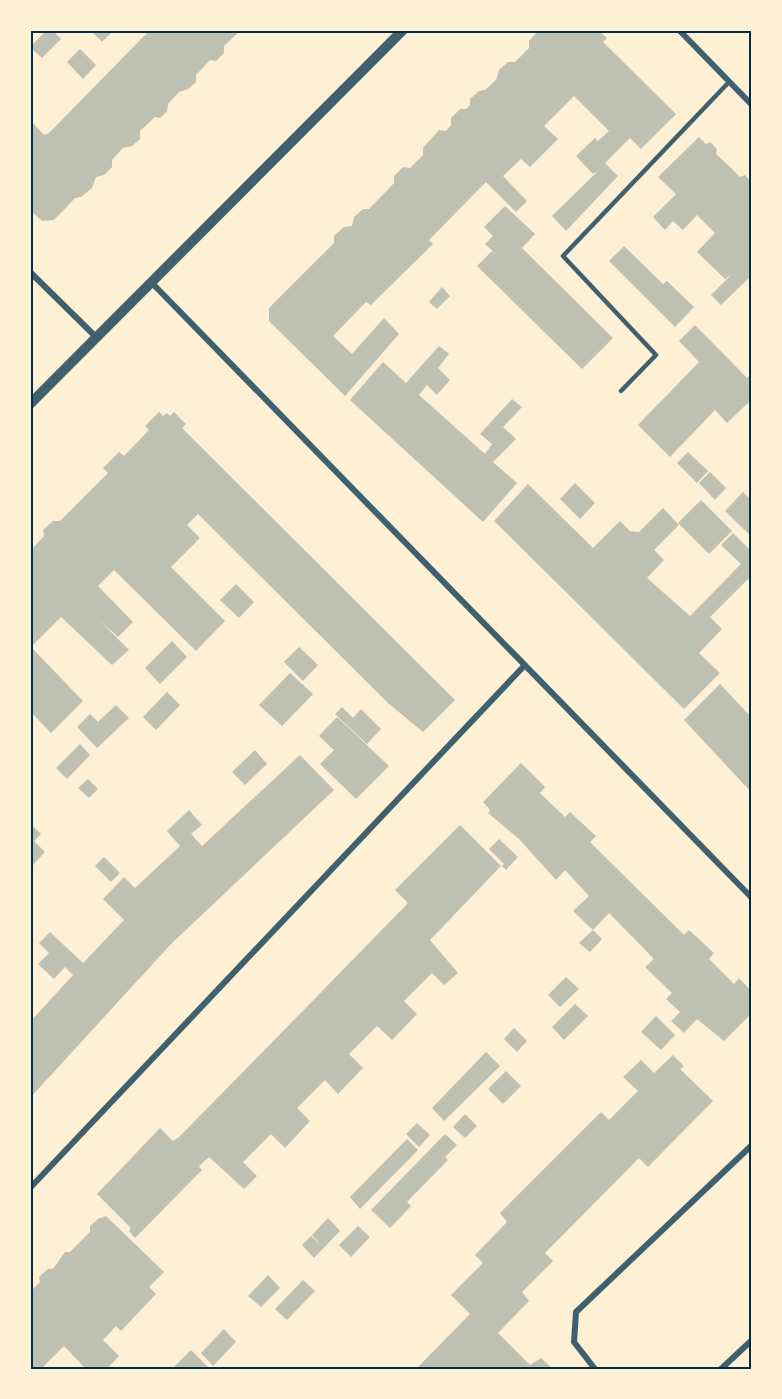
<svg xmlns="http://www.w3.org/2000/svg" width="782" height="1399" viewBox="0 0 782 1399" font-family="Overpass,sans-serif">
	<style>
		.building { fill: #bec0b2 }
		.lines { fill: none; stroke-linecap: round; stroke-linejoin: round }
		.service { stroke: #3f606c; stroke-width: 4.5 }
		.minor { stroke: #3f606c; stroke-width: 6 }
		.tertiary { stroke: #3f606c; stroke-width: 10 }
		.neatline { fill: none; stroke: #003049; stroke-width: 2 }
	</style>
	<rect width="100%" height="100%" fill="#fdf0d5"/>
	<!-- building -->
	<g class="building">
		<path d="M47 30H52L61 39 42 58 30 47Z"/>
		<path d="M90 30H114L102 42Z"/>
		<path d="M150 30H241L224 46V53L216 61 210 60 196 75V82L188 89 179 92 168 104 167 111 160 118 155 117 140 131V139L132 146 123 148 112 160V167L104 175 96 177 92 188 81 197 75 198 54 220 42 221 30 210V120L44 135 49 133Z"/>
		<path d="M546 30H598L607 38 603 42 676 114 641 149 630 138 605 163 618 176 566 231 552 216 599 170 593 174 576 156 595 138 598 141 609 131 574 96 544 126 558 139 530 167 521 159 503 176 527 201 516 212 486 182 429 240 433 244 371 305 366 302 333 336 352 354 384 318 399 334 345 396 269 321V308L334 243V236L344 227 352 226 354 217 363 209H369L394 183V176L403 167 410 168 423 155V148L439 130 446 131 451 125V118L460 109H466L470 105V99L479 91 485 90 496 80 499 70 508 62H515L529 48V41L537 32Z"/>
		<path d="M80 49 96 65 83 79 67 62Z"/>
		<path d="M699 137 706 144 710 142 717 149 716 154 728 165 740 177 745 175 751 182 752 275 721 305 711 295 732 274 725 279 697 252 715 233 697 215 683 230 673 221 665 230 653 217 676 194 658 177Z"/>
		<path d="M505 206 535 234 522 248 613 338 582 369 477 266 492 251 503 261 485 244 493 236 484 227Z"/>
		<path d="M624 246 663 284 667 281 694 307 675 327 609 261Z"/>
		<path d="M442 287 450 296 437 309 429 302Z"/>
		<path d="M695 325 747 378 752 373V405L749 402 727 423 715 410 670 457 638 425 699 362 679 341Z"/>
		<path d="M439 346 449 354 438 368 450 380 437 395 427 385 419 395 485 454 492 444 480 434 512 399 522 407 503 427 516 439 493 462 517 483 483 522 350 400 383 362 406 383Z"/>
		<path d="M159 412 163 416 167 413 170 416 174 412 186 424 182 428 455 700 423 732 388 703 198 514 187 525 200 538 171 567 225 621 196 651 114 570 98 586 133 622 118 637 99 620 129 650 112 665 61 617 31 647 83 701 51 733 30 711V551L44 536 43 530 53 521H60L108 473 103 468 119 452 124 456 149 430 145 426Z"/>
		<path d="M688 452 708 471 697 483 677 463Z"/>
		<path d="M710 472 726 488 715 500 699 483Z"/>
		<path d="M575 483 595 503 580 519 560 499Z"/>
		<path d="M528 484 593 548 620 521 630 531 639 532 663 508 679 525 654 550 664 560 647 578 690 616 741 564 721 545 733 533 752 552V575L710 617 722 629 699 653 720 673 684 709 494 521Z"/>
		<path d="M743 492 752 501V537L725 511Z"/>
		<path d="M701 500 732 531 709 554 678 523Z"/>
		<path d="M236 584 254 602 239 618 220 600Z"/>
		<path d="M172 641 187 657 160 684 145 668Z"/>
		<path d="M299 647 318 665 303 681 284 662Z"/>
		<path d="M290 673 313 694 282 726 259 705Z"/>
		<path d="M720 684 752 718V793L684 720Z"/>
		<path d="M167 692 180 705 156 730 143 717Z"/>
		<path d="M116 705 129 718 97 748 77 727 90 714 98 722Z"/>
		<path d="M342 707 353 718 361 709 381 729 367 744 335 714Z"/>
		<path d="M337 717 389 766 356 799 320 764 334 750 319 736Z"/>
		<path d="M80 744 90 755 67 779 56 768Z"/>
		<path d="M255 750 267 764 245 785 232 772Z"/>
		<path d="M300 755 334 790 171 944 30 1098V1022L73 975 65 967 54 979 38 964 49 953 39 943 50 932 83 963 124 920 103 899 124 877 135 888 180 846 167 831 189 810 202 825 191 834 202 846Z"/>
		<path d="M521 763 545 787 540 793 565 817 570 812 596 836 590 842 684 935 689 930 714 953 709 959 734 984 739 978 752 992V1013L724 1041 697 1019 684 1033 671 1021 680 1012 666 999 672 993 645 967 654 959 609 913 593 930 573 911 589 896 565 870 556 880 519 839 488 813 490 810 483 802Z"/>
		<path d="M88 779 98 789 89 798 78 788Z"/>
		<path d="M30 824 41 834 34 841 45 852 30 868Z"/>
		<path d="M460 825 501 866 430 940 458 973 444 985 432 973 404 1001 417 1014 392 1040 377 1026 349 1054 363 1068 338 1094 325 1080 297 1108 310 1121 285 1148 271 1134 243 1162 257 1176 244 1189 209 1157 199 1166 202 1170 135 1238 129 1231 131 1228 97 1194 160 1128 173 1141 179 1137 291 1023 408 903 395 890Z"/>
		<path d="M499 839 518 857 506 870 502 866 504 864 489 849Z"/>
		<path d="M104 857 120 873 111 882 95 866Z"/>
		<path d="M593 930 602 939 590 952 579 943Z"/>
		<path d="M566 977 579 989 560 1007 548 995Z"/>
		<path d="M575 1004 588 1016 564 1040 552 1027Z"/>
		<path d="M656 1016 675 1035 661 1050 641 1032Z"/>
		<path d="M514 1028 527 1041 517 1052 504 1039Z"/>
		<path d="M486 1052 500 1066 444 1121 432 1108Z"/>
		<path d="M673 1055 684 1066 680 1069 713 1101 648 1167 639 1158 545 1253 553 1261 522 1292 529 1301 498 1333 530 1365 541 1358 553 1369H416L470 1314 451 1295 483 1263 475 1255 507 1222 500 1213 601 1112 609 1120 638 1091 623 1077 641 1060 654 1073Z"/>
		<path d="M506 1071 521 1086 503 1104 488 1089Z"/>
		<path d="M465 1114 477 1126 465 1138 453 1127Z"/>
		<path d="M417 1123 430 1135 419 1147 406 1134Z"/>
		<path d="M445 1134 457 1145 445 1157 448 1160 407 1202 411 1206 390 1228 371 1210Z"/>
		<path d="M407 1139 418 1150 360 1209 350 1197Z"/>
		<path d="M106 1216 164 1272 149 1287 156 1294 121 1331 116 1326 103 1340 119 1356 107 1369H86L64 1346 41 1369H30V1292L40 1282 39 1277 48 1269H53L65 1252H70L90 1232V1226L98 1219Z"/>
		<path d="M328 1218 340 1231 314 1258 302 1245 311 1236 320 1244 312 1235Z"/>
		<path d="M358 1226 370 1237 351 1257 339 1245Z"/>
		<path d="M268 1275 280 1288 261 1307 248 1296Z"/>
		<path d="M303 1280 315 1291 287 1320 275 1309Z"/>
		<path d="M224 1329 236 1342 213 1366 201 1353Z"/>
		<path d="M191 1350 210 1369H172Z"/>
	</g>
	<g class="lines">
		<!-- service -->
		<path class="service" d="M621 391 656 355 563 256 729 82"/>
		<!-- minor -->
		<g class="minor">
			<path d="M679 30 752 105"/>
			<path d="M30 272 96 337"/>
			<path d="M152 283 752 898"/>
			<path d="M30 1188 524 666"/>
			<path d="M595 1369 574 1342 576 1312 752 1145"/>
			<path d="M721 1369 752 1340"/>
		</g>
		<!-- tertiary -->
		<path class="tertiary" d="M30 404 403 30"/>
	</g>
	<!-- border -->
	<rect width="782" height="1399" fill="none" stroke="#fdf0d5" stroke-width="63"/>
	<rect x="32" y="32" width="718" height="1336" class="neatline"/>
</svg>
